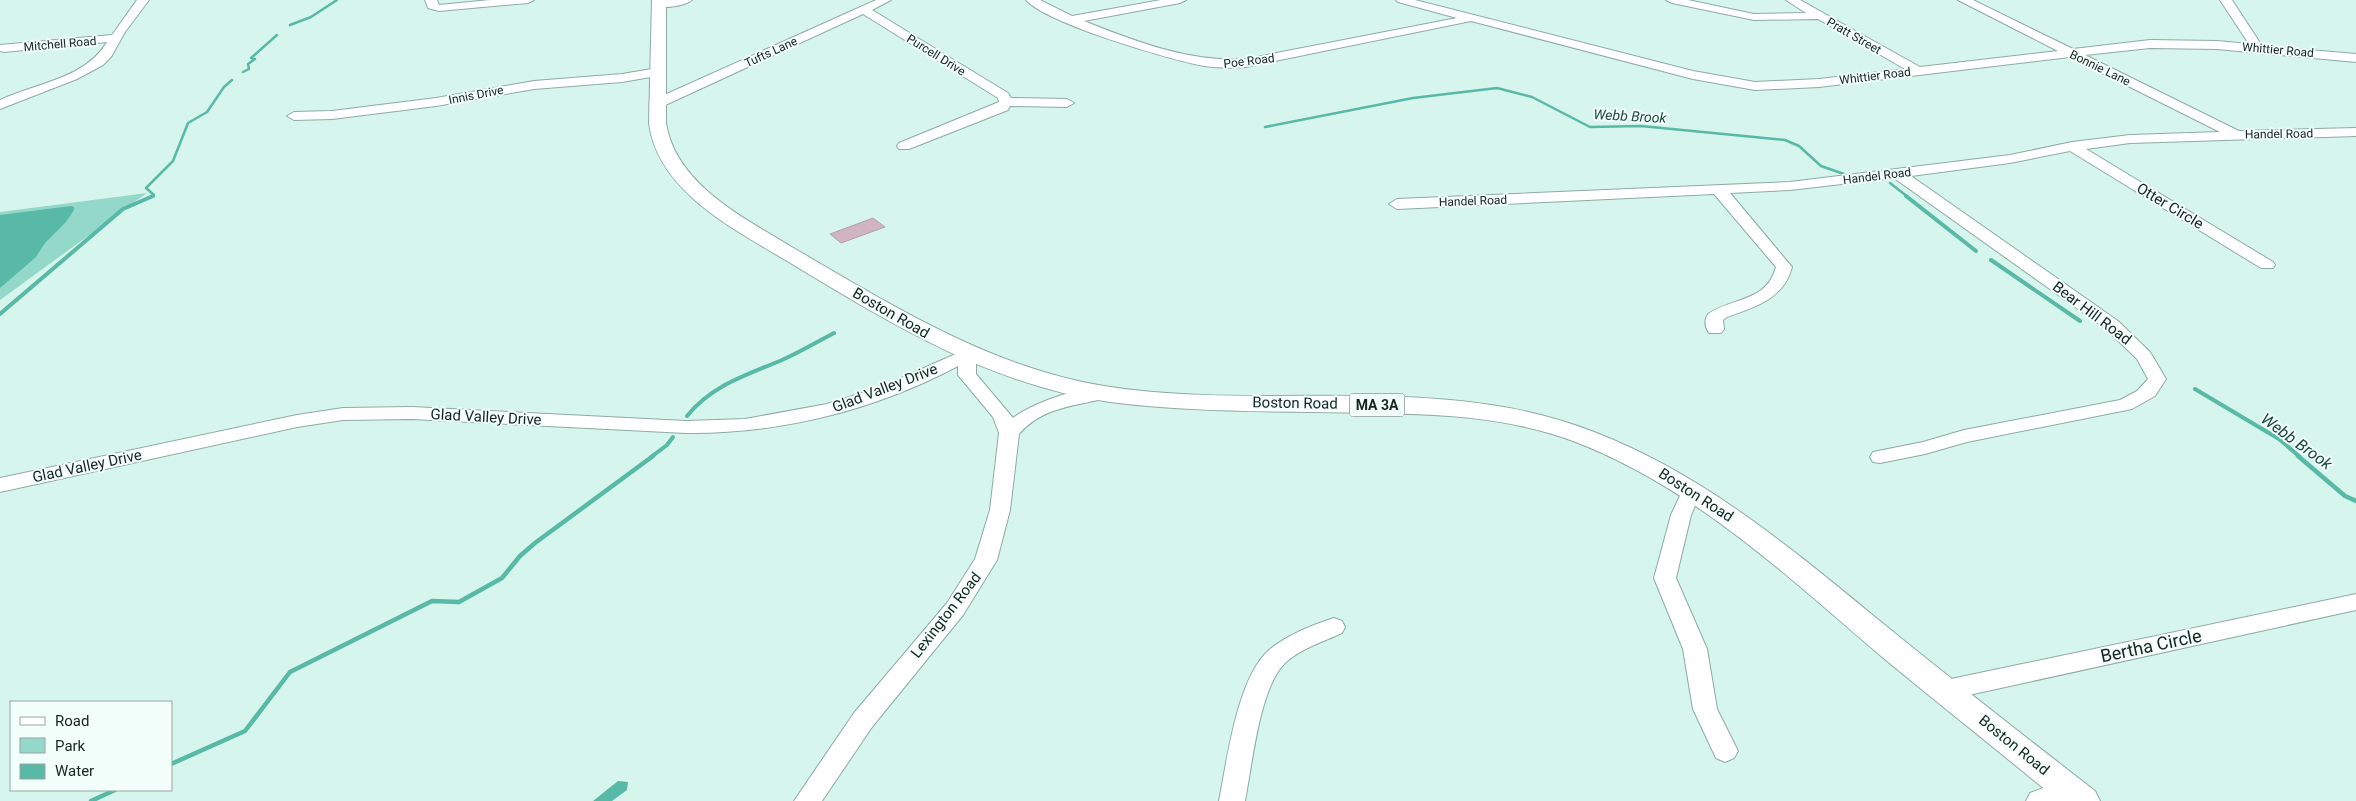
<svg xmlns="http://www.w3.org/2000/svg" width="2356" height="801" viewBox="0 0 2356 801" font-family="Roboto,sans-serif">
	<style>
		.green { fill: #93d8c9 }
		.water { fill: #58b9a7 }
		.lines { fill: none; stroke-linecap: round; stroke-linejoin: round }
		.stream-far2 { stroke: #58b9a7; stroke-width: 2.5 }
		.stream-far1 { stroke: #58b9a7; stroke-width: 4 }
		.stream { stroke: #58b9a7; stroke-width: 4.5 }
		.building { fill: #d0b5c0; stroke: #b99ea9 }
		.minor-casing { stroke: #8daba4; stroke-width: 2 }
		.major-casing { stroke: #8daba4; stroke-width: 2 }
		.minor { fill: #fff; fill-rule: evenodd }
		.major { fill: #fff; fill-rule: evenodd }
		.labels { text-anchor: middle; stroke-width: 4; stroke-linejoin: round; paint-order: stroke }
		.far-street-label { font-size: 12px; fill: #182421; stroke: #f1fefa }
		.far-water-label { font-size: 14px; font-style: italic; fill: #1b473f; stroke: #f1fefa }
		.shield { fill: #f1fefa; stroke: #596562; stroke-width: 1 }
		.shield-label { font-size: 14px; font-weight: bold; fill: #182421 }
		.street-label { font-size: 15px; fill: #182421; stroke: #f1fefa }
		.water-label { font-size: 16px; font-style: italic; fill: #1b473f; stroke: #f1fefa }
		.near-street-label { font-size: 18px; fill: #182421; stroke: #f1fefa }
	</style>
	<rect width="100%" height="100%" fill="#d6f5ed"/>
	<!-- green -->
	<path class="green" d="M147 193 0 300V212Z"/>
	<!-- water -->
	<g class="water">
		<path d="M71 206 74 207V210L66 222 45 243 36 257 0 288V215Z"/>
		<path d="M618 781 628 782 627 790 612 801H593Z"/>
	</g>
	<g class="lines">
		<!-- stream-far2 -->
		<g class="stream-far2">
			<path d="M290 25 311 17 337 0"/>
			<path d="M243 72 249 69 248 64 255 59 251 58 277 35"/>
			<path d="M1265 127 1413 98 1497 88 1532 97 1590 127 1641 126 1785 140 1799 146 1821 166 1844 174"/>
			<path d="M1890 183 1908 197"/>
			<path d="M150 197 154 195 146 188 173 161 188 123 207 112 224 87 232 80"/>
		</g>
		<!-- stream-far1 -->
		<g class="stream-far1">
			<path d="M1906 196 1976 251"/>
			<path d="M1991 260 2080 321"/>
			<path d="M0 314 123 209 153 196"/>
			<path d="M2195 389 2279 439 2300 457"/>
			<path d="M687 416C712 385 747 375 782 360 800 352 817 342 834 333"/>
			<path d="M651 457 667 445 673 437"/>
		</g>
		<!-- stream -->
		<g class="stream">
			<path d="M2298 456 2345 496 2356 501"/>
			<path d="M171 764 245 731 290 672 432 601 459 602 502 578 520 556 535 543 653 456"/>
			<path d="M91 801 115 790"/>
		</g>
	</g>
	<!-- building -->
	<path class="building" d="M873 218 885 227 841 243 830 234Z"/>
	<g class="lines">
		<!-- minor casing -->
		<g class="minor-casing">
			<g id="minor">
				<path d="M137 0H149L125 32 111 57 103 65 77 79 0 109V100C36 83 85 79 107 42L4 52 0 51V45L112 35Z"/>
				<path d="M425 0H437L439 5 490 0H534L528 3 439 11 428 8Z"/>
				<path d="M663 0H692C685 6 660 10 653 4Z"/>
				<path d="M876 0H891L872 10 1008 93 1011 98 1067 99 1074 103 1067 107 1010 106 1008 110 909 149H899L897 146 899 143 999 102 998 98 863 14 661 107H651L649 104 651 101Z"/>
				<path d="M1026 0H1040L1072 16 1161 0H1186L1180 3 1084 21C1134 41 1191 63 1246 59L1457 18 1398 2 1396 0H1415L1693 71 1755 82 1819 79 1905 69 1818 19 1754 20 1672 3 1666 0H1688L1754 14 1806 13 1786 0H1800L1920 67 2058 51 1958 0H1973L2073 49 2150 40 2217 41 2249 44 2220 0H2232L2262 46 2356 54V62L2217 49 2150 48 2085 55 2239 131 2356 128V136L2130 143 2086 149 2273 262 2275 265 2273 268H2261L2070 151 2010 163 1911 176 2118 321 2150 352 2166 379 2155 396 2132 409 1967 442 1925 454 1880 463 1873 462 1870 457 1873 452 1923 442 1964 430 2120 400 2137 391 2148 379 2137 359 2106 329 1894 178 1790 190 1730 193 1792 267C1784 299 1755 307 1727 317L1723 320 1724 329 1721 333H1709C1705 327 1704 320 1708 314 1733 297 1767 302 1776 267L1714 194 1397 209 1389 204 1397 199 1790 182 2010 155 2072 142 2130 135 2220 132 2070 57 1819 87 1755 90 1693 79 1471 21 1246 67C1232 68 1218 68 1204 66 1170 60 1046 23 1026 0Z"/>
				<path d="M658 68 664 72 662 75 622 82 534 89 436 106 332 119 294 120 287 116 294 112 332 111 436 98 534 81 622 74Z"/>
				<path d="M967 349 973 350 976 354V374L1013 418C1032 403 1086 383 1111 389L1113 393 1111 397C1077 406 1043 406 1019 434L1010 510 997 560 963 615 872 727 822 801H794L854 713 947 603 975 559 990 510 999 433 993 417 958 375V366C875 410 781 434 686 433L412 419 343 420 297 427 0 492V478L297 415 343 408 412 407 686 421 745 419 827 404 881 387Z"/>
				<path d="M1692 483 1699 485 1702 490 1691 515 1676 578 1707 649 1717 709 1738 751 1734 758 1725 762 1716 758 1693 709 1683 649 1654 578 1671 515 1685 485Z"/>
				<path d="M2356 594V610L1946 700 1937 697 1934 690 1937 683 1946 680Z"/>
				<path d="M1334 618 1342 621 1345 627 1342 633C1323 642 1299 649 1284 664 1259 690 1252 766 1245 801H1219C1227 761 1237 678 1269 650 1287 635 1312 625 1334 618Z"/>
				<path d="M2069 778 2078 781 2082 789 2078 797 2068 801H2026L2030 793Z"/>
			</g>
		</g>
		<!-- major casing -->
		<g class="major-casing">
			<path id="major" d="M652 0H666V123C675 183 742 217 790 246 890 304 988 367 1104 386 1264 412 1441 371 1594 432 1714 478 1809 564 1907 643 1969 693 2032 742 2095 791L2100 801H2059C2000 752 1940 705 1881 656 1786 575 1692 486 1573 441 1509 417 1439 414 1372 413 1285 411 1196 413 1110 402 988 385 885 320 782 258 730 227 657 189 649 123Z"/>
		</g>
		<!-- minor -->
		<use href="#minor" class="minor"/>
		<!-- major -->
		<use href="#major" class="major"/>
	</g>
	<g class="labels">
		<!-- far-street labels -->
		<g class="far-street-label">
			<text transform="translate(1854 36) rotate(30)" y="4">Pratt Street</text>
			<text transform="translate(60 44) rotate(-5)" y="4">Mitchell Road</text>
			<text transform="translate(2278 50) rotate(5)" y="4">Whittier Road</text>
			<text transform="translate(771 52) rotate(-25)" y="4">Tufts Lane</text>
			<text transform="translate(936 55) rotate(32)" y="4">Purcell Drive</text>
			<text transform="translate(1249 61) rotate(-7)" y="4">Poe Road</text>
			<text transform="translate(2100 68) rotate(26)" y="4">Bonnie Lane</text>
			<text transform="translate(1875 76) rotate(-7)" y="4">Whittier Road</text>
			<text transform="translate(476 95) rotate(-11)" y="4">Innis Drive</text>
			<text transform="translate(2279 134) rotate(-1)" y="4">Handel Road</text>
			<text transform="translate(1877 176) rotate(-7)" y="4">Handel Road</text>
			<text transform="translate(1473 201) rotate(-2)" y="4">Handel Road</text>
		</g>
		<!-- far-water labels -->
		<g class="far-water-label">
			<text transform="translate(1630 116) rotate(3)" y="5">Webb Brook</text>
		</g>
		<!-- shield labels -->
		<rect class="shield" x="1349.5" y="393.5" width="55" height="23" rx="4"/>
		<g class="shield-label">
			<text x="1377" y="410">MA 3A</text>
		</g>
		<!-- street labels -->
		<g class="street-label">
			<text transform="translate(2170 206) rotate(31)" y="5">Otter Circle</text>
			<text transform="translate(891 313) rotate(30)" y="5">Boston Road</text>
			<text transform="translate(2092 313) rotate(37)" y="5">Bear Hill Road</text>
			<text transform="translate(885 388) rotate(-21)" y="5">Glad Valley Drive</text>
			<text transform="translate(1295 403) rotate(1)" y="5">Boston Road</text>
			<text transform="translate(486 417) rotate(3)" y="5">Glad Valley Drive</text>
			<text transform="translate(87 466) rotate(-12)" y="5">Glad Valley Drive</text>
			<text transform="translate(1696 495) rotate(33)" y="5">Boston Road</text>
			<text transform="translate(946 615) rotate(-52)" y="5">Lexington Road</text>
			<text transform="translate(2014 745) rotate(39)" y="5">Boston Road</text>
		</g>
		<!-- water labels -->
		<g class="water-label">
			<text transform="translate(2297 441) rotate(36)" y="6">Webb Brook</text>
		</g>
		<!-- near-street labels -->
		<g class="near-street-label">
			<text transform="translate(2151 646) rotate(-12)" y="6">Bertha Circle</text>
		</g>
	</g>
	<!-- legend -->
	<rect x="10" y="701" width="162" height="90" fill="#f1fefa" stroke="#9aa7a3"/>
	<rect x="20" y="717" width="25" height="8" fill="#ffffff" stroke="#9aa7a3"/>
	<text x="55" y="726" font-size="15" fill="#182421">Road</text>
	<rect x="20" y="738" width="25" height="15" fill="#93d8c9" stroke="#9aa7a3"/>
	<text x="55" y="751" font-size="15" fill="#182421">Park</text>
	<rect x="20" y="764" width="25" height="15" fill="#58b9a7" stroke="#9aa7a3"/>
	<text x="55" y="776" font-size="15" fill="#182421">Water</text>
</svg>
